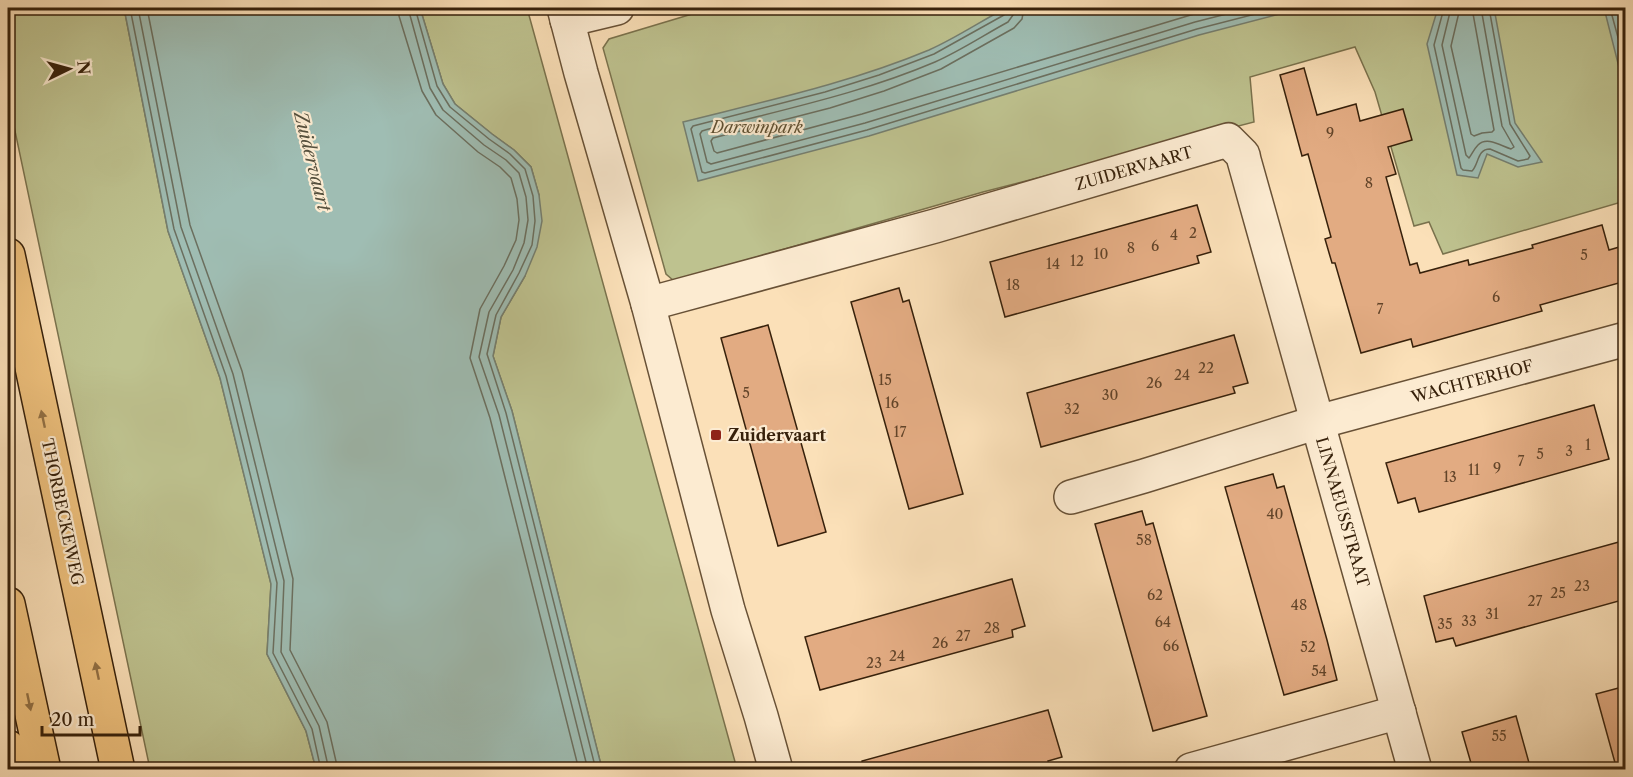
<svg xmlns="http://www.w3.org/2000/svg" width="1633" height="777" viewBox="0 0 1633 777" font-family="'Libre Caslon Text',serif">
	<style>
		.green { fill: #bec28f; stroke: #7a724d; stroke-width: 1.5 }
		.water { fill: #9fbdb3; stroke: #757f70; stroke-width: 1.5 }
		.lines { fill: none; stroke-linecap: round; stroke-linejoin: round }
		.shore { stroke: #6b6f5f; stroke-width: 1.5 }
		.building { fill: #e2ab82; stroke: #37210b; stroke-width: 1.5 }
		.minor-casing { stroke: #685136; stroke-width: 36 }
		.major-casing { stroke: #37210b; stroke-width: 36 }
		.minor { stroke: #fcebd1; stroke-width: 33 }
		.major { stroke: #eec07c; stroke-width: 33 }
		.oneway { fill: #927044 }
		.poi-dot { fill: #8f2418; stroke: #fcebd1; stroke-width: 2 }
		.labels { text-anchor: middle; stroke-width: 4.5; stroke-linejoin: round; paint-order: stroke }
		.number-label { font-size: 14px; fill: #624429 }
		.park-label { font-size: 16px; font-style: italic; fill: #605133; stroke: #fcebd1 }
		.street-label { font-size: 16px; fill: #37210b; stroke: #fcebd1 }
		.poi-label { font-size: 16px; font-weight: bold; fill: #37210b; stroke: #fcebd1; text-anchor: start }
		.water-label { font-size: 18px; font-style: italic; fill: #56503d; stroke: #fcebd1 }
	</style>
	<rect width="100%" height="100%" fill="#fbe0b8"/>
	<filter id="stains"><feTurbulence type="fractalNoise" baseFrequency=".00333" numOctaves="4"/><feColorMatrix values="0 0 0 0 .2 0 0 0 0 .09 0 0 0 0 .02 0 0 0 .5 -.17"/></filter>
	<radialGradient id="worn" r=".72"><stop offset=".6" stop-color="#630" stop-opacity="0"/><stop offset="1" stop-color="#630" stop-opacity=".3"/></radialGradient>
	<!-- green -->
	<g class="green">
		<path d="M8 8H124L168 231 220 378 271 584 267 654 306 731 316 769H150L8 98Z"/>
		<path d="M420 8H527L737 769H602L512 411 493 356 501 317 525 276 539 195 531 167 514 150 492 134 455 104 443 84Z"/>
		<path d="M712 8H1625V201L1443 254 1429 222 1414 226 1375 92 1355 47 1250 77 1254 122 983 192 674 281 666 274 603 48 609 39Z"/>
	</g>
	<!-- water -->
	<g class="water">
		<path d="M124 8H420L443 84 455 104 492 134 514 150 531 167 539 195 542 221 537 247 525 276 501 317 493 356 512 411 602 769H316L306 731 267 654 271 584 220 378 168 231Z"/>
		<path d="M1006 8H1303L1199 35 869 136 698 181 683 122C766 101 850 83 929 50 956 38 981 21 1006 8Z"/>
		<path d="M1438 8H1494L1515 123 1542 162 1518 167 1487 154 1478 178 1457 175 1427 44Z"/>
		<path d="M1604 8H1625V91Z"/>
	</g>
	<g class="lines">
		<!-- shore -->
		<g class="shore">
			<path d="M130 8 174 229 226 376 277 583 273 653 312 729 321 770"/>
			<path d="M138 8 181 227 233 374 284 581 281 652 319 726 329 770"/>
			<path d="M147 8 190 225 242 371 293 579 290 650 327 722 338 770"/>
			<path d="M399 8V16L422 91 436 115 478 152 500 167 511 178 517 199 519 220 516 240 504 266 480 309 470 358 490 418 579 770"/>
			<path d="M408 8 430 88 443 110 484 145 506 160 519 173 526 197 528 220 524 243 513 270 489 312 479 357 499 415 588 770"/>
			<path d="M415 8 437 86 450 107 489 139 510 154 525 169 533 196 535 221 532 245 519 273 496 315 487 354 506 413 596 770"/>
			<path d="M1007 8V12L1004 15 934 54 879 75 825 92 693 126 691 129 702 172 705 173 867 130 1197 29 1279 8"/>
			<path d="M1015 8 1013 15 1008 22C984 35 960 51 935 62 860 94 780 110 702 131L700 134 707 162 711 164 865 123 1195 22 1250 8"/>
			<path d="M1024 8 1022 19 1014 28 941 69 884 91 830 108 713 138 711 141 714 151 717 153 862 114 1214 8"/>
			<path d="M1444 8 1434 45 1461 168 1463 170 1472 171C1479 164 1477 149 1490 149L1518 161 1528 159 1530 156 1510 124 1489 8"/>
			<path d="M1451 8 1442 45 1466 155 1469 158C1472 154 1474 149 1478 145 1487 136 1501 146 1511 149L1514 147 1502 126 1481 8"/>
			<path d="M1460 8 1451 46 1471 134 1474 136 1482 133 1492 132 1494 130 1472 8"/>
			<path d="M1610 8 1626 67"/>
		</g>
	</g>
	<!-- building -->
	<g class="building">
		<path d="M1304 68 1317 115 1356 104 1360 121 1403 109 1412 140 1388 147 1396 174 1386 177 1410 265 1417 263 1420 273 1468 260 1469 265 1533 248 1532 245 1602 225 1609 250 1626 245V281L1540 305 1542 311 1413 347 1411 339 1361 353 1335 263H1332L1325 239 1331 237 1308 154 1302 156 1280 75Z"/>
		<path d="M1197 205 1211 252 1197 256 1199 263 1005 317 990 262Z"/>
		<path d="M899 288 903 302 909 300 963 494 909 509 851 302Z"/>
		<path d="M768 325 826 532 778 546 721 338Z"/>
		<path d="M1234 335 1248 383 1233 387 1235 393 1041 447 1027 393Z"/>
		<path d="M1594 405 1609 459 1419 512 1415 498 1398 503 1386 463Z"/>
		<path d="M1273 474 1277 488 1284 486 1327 640 1337 680 1284 695 1225 487Z"/>
		<path d="M1142 511 1146 525 1153 523 1207 716 1153 731 1095 524Z"/>
		<path d="M1626 540V599L1456 646 1453 638 1436 642 1424 596Z"/>
		<path d="M1012 579 1025 626 1012 630 1013 637 820 690 805 637Z"/>
		<path d="M1626 686V770H1617L1596 694Z"/>
		<path d="M1048 710 1062 757 1048 761 1051 770H863L862 761Z"/>
		<path d="M1516 716 1531 770H1473L1462 732Z"/>
	</g>
	<g class="lines">
		<!-- minor casing -->
		<g class="minor-casing">
			<g id="minor">
				<path d="M564 8 581 73 648 304 728 610 761 716 776 770"/>
				<path d="M567 20 617 8"/>
				<path d="M648 304 935 226 1228 140 1243 155 1244 160 1415 770"/>
				<path d="M1071 497 1144 476 1318 422 1626 339"/>
				<path d="M1191 770 1399 712"/>
			</g>
		</g>
		<!-- major casing -->
		<g class="major-casing">
			<g id="major">
				<path d="M8 255 118 770"/>
				<path d="M8 604 44 770"/>
				<path d="M8 747 24 770"/>
			</g>
		</g>
		<!-- minor -->
		<use href="#minor" class="minor"/>
		<!-- major -->
		<use href="#major" class="major"/>
	</g>
	<!-- one-way arrows -->
	<defs><path id="oneway-solid" d="M-6-.8H1V-3.2L6.5 0L1 3.2V.8H-6Z" transform="scale(1.5)"/></defs>
	<g class="oneway">
		<use href="#oneway-solid" transform="translate(43 419) rotate(-102)"/>
		<use href="#oneway-solid" transform="translate(97 671) rotate(-102)"/>
		<use href="#oneway-solid" transform="translate(29 702) rotate(78)"/>
	</g>
	<!-- markers -->
	<rect class="poi-dot" x="710" y="429" width="12" height="12" rx="3"/>
	<g class="labels">
		<!-- number labels -->
		<g class="number-label">
			<text x="1330" y="138">9</text>
			<text x="1369" y="188">8</text>
			<text x="1193" y="238">2</text>
			<text x="1174" y="240">4</text>
			<text x="1155" y="251">6</text>
			<text x="1131" y="253">8</text>
			<text x="1101" y="259">10</text>
			<text x="1584" y="260">5</text>
			<text x="1077" y="266">12</text>
			<text x="1053" y="269">14</text>
			<text x="1013" y="290">18</text>
			<text x="1496" y="302">6</text>
			<text x="1380" y="314">7</text>
			<text x="1206" y="373">22</text>
			<text x="1182" y="380">24</text>
			<text x="885" y="385">15</text>
			<text x="1154" y="388">26</text>
			<text x="746" y="398">5</text>
			<text x="1110" y="400">30</text>
			<text x="892" y="408">16</text>
			<text x="1072" y="414">32</text>
			<text x="900" y="437">17</text>
			<text x="1588" y="450">1</text>
			<text x="1569" y="456">3</text>
			<text x="1540" y="459">5</text>
			<text x="1521" y="466">7</text>
			<text x="1497" y="473">9</text>
			<text x="1474" y="475">11</text>
			<text x="1450" y="482">13</text>
			<text x="1275" y="519">40</text>
			<text x="1144" y="545">58</text>
			<text x="1582" y="591">23</text>
			<text x="1558" y="598">25</text>
			<text x="1155" y="600">62</text>
			<text x="1535" y="606">27</text>
			<text x="1299" y="610">48</text>
			<text x="1492" y="619">31</text>
			<text x="1469" y="626">33</text>
			<text x="1163" y="627">64</text>
			<text x="1445" y="629">35</text>
			<text x="992" y="633">28</text>
			<text x="963" y="641">27</text>
			<text x="940" y="648">26</text>
			<text x="1171" y="651">66</text>
			<text x="1308" y="652">52</text>
			<text x="897" y="661">24</text>
			<text x="874" y="668">23</text>
			<text x="1319" y="676">54</text>
			<text x="1499" y="741">55</text>
		</g>
		<!-- park labels -->
		<g class="park-label">
			<text x="757" y="133">Darwinpark</text>
		</g>
		<!-- street labels -->
		<g class="street-label">
			<text transform="translate(1134 168) rotate(-16)" y="6">ZUIDERVAART</text>
			<text transform="translate(1472 381) rotate(-15)" y="6">WACHTERHOF</text>
			<text transform="translate(63 512) rotate(78)" y="6">THORBECKEWEG</text>
			<text transform="translate(1343 512) rotate(74)" y="6">LINNAEUSSTRAAT</text>
		</g>
		<!-- poi labels -->
		<g class="poi-label">
			<text x="728" y="441">Zuidervaart</text>
		</g>
		<!-- water labels -->
		<g class="water-label">
			<text transform="translate(312 161) rotate(76)" y="6">Zuidervaart</text>
		</g>
	</g>
	<!-- margin -->
	<rect width="1633" height="777" fill="none" stroke="#fbe0b8" stroke-width="30"/>
	<rect x="9" y="9" width="1615" height="759" fill="none" stroke="#37210b" stroke-width="3"/>
	<rect x="15" y="15" width="1603" height="747" fill="none" stroke="#37210b" stroke-width="1.5"/>
	<!-- north arrow -->
	<g transform="translate(69 69) rotate(85)" stroke="#fcebd1" stroke-width="4.5" paint-order="stroke">
	<path d="M0-4.5L10 22L0 15L-10 22Z" fill="#37210b"/>
	<text y="-9" font-size="16" font-weight="bold" text-anchor="middle" fill="#37210b">N</text>
	</g>
	<!-- scale -->
	<path d="M42 726v9h98v-9" fill="none" stroke="#37210b" stroke-width="3"/>
	<text x="51" y="726" font-size="18" fill="#37210b" stroke="#fcebd1" stroke-width="4.5" paint-order="stroke">20 m</text>
	<rect width="100%" height="100%" filter="url(#stains)"/>
	<rect width="100%" height="100%" fill="url(#worn)"/>
</svg>
